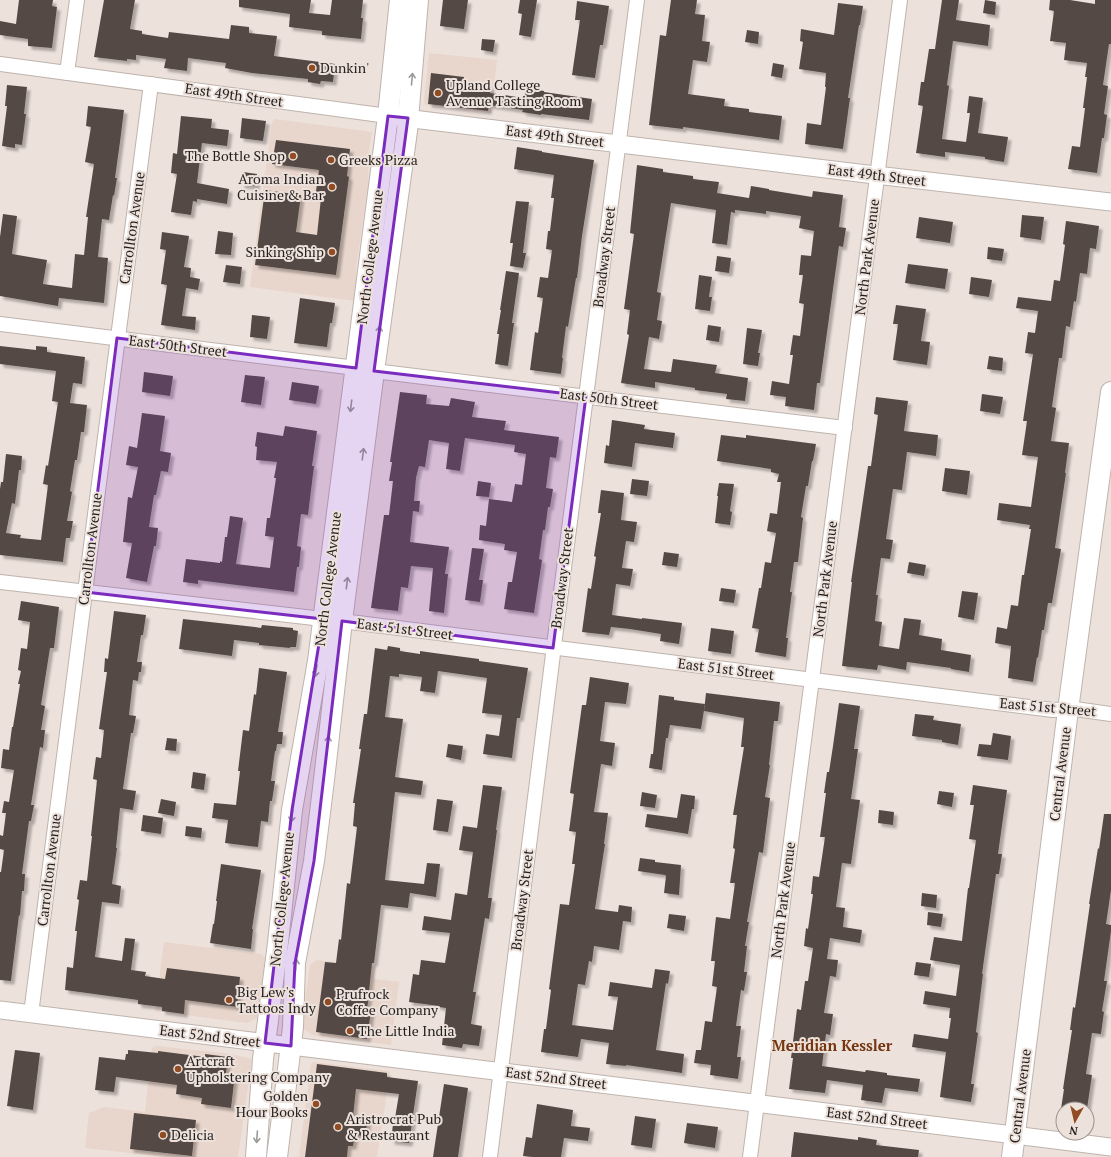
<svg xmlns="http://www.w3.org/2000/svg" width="1111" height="1157" viewBox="0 0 1111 1157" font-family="'PT Serif',serif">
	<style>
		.built { fill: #e8d5cb }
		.building { fill: #544a45; filter: url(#shadow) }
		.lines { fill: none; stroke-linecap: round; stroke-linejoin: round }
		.minor-casing { stroke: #bfb3ad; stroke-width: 16 }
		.tertiary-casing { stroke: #bfb3ad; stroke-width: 19 }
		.secondary-casing { stroke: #bfb3ad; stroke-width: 22 }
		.minor { stroke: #fff; stroke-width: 14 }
		.tertiary { stroke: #fff; stroke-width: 17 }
		.secondary { stroke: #fff; stroke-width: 20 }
		.oneway { stroke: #9c9a99 }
		.marked { fill: #7b2cbf; fill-opacity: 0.2; stroke: #7b2cbf; stroke-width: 3; stroke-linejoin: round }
		.poi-dot { fill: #924c24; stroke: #ede1db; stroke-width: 1.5 }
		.labels { text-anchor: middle; stroke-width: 4; stroke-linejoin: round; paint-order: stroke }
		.poi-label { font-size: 14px; fill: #231f1d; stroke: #ede1db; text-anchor: start }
		.street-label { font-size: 14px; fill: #231f1d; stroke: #ede1db }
		.neighbourhood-label { font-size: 15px; font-weight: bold; fill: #743610; stroke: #ede1db }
	</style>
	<defs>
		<filter id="shadow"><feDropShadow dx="3.5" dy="3.5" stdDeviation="1" flood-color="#0004"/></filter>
	</defs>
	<rect width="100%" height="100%" fill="#ede1db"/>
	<!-- built -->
	<g class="built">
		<path d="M429 53 497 60 491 113 425 105 424 101Z"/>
		<path d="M275 119 372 132 369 148 368 184 356 269V301L250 287 272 122Z"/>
		<path d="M164 942 261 954 265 958 257 1018 247 1023 155 1011Z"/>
		<path d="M317 960 376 967 374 979 399 982 391 1045 312 1035 304 1029 302 1023 310 965Z"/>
		<path d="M157 1046 231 1054 252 1059 238 1157H166L85 1148 89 1113 104 1107 145 1112 152 1048Z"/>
		<path d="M314 1062 388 1071 390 1072 377 1157H299L311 1064Z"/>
	</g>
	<!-- building -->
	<g class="building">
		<path d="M19 0H53L52 6 57 7 52 48 28 46V39L0 35V21L16 24Z"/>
		<path d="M104 0H135L130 29 142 31V34L168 38 169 32 229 39 231 25 249 27V33L277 36 274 56 335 64 333 82 321 81 320 84 308 82V79L252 73 225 68 226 63 188 58 187 71 164 68 166 59 136 55V60L127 59V61L94 57Z"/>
		<path d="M239 0H311L309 13 330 15 332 0H363L361 18H363L361 39 322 35V31L289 27 290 14 239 7Z"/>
		<path d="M443 0H468L464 29 440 26Z"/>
		<path d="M520 0H537L531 37 519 35 522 14 518 13Z"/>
		<path d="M671 0H697L695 14 705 15 702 41 710 42 707 62 693 60 688 94 725 99 724 106 749 109V112L782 116 779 140 683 127V129L649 125 660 35 666 36Z"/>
		<path d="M942 0H959L956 20 990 25 988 46 953 41 947 85 949 86 942 139 966 142 970 113H967L969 96 983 98 978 133 1008 137 1004 162 985 159V157L945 152V157L916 153 923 106 918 105 921 82H924L929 49H935Z"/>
		<path d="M985 0 996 2 995 15 983 13Z"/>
		<path d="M1050 0H1070L1095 4V0H1111V44H1109L1103 85 1108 86 1104 114 1107 115 1104 138H1102L1097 173 1068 169 1072 146 1080 147 1085 108H1083L1087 77H1085L1087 63 1064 60 1066 43 1050 41 1054 11 1049 10Z"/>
		<path d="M577 1 609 6 603 45H600L595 78 572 75 580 20H575Z"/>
		<path d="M838 3 863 6 860 25H859L848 98H850L843 149 805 144 807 123 821 125 826 87H825L826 73 799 69 803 42 800 41 801 29 834 35Z"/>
		<path d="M747 30 759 32 758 44 745 42Z"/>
		<path d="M482 39 495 40 493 52 481 50Z"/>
		<path d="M773 63 784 65 782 78 771 76Z"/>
		<path d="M431 73 464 77V82L491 86 490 93 524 98 526 88 544 91V92L592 99 589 120 541 114V115L522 112 523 110 489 105 488 111 428 104Z"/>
		<path d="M7 85 27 87 24 114H26L22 145 15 144V148L2 146 7 106H5Z"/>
		<path d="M88 106 124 110 120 142 115 178H117L114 196 113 195 109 220 102 219 98 257 108 258 104 303 59 298 58 306 0 296V237L3 214 17 216 12 254 47 260 43 284 72 288 75 254 84 255 88 217H86L94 164 85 162 91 127 86 126Z"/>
		<path d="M181 116 212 119 211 128 229 130 227 146 202 143 197 183 229 189 227 204 197 199V202L193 201 191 215 171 212 177 174 171 173 173 153 177 154Z"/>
		<path d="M242 118 266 121 263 141 240 138Z"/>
		<path d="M276 140 350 149 347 176 349 177 336 275 255 265 265 190 301 195 296 232 317 235 321 198H315L319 170 272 164Z"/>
		<path d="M517 147 542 151V152L594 160 582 236 577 278H576L568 327 566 326 562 358H563L561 374 530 370 535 332 538 333 543 298 537 297 540 277 548 278 552 250 546 249 548 231H550L554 198H551L554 175 514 169Z"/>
		<path d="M637 165 663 169V172L693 176V179L719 182 717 193 749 198 751 186 769 189V190L812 197 813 191 843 195 839 227 846 228 843 247 839 246 820 383H817L814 410 785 406 786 397 770 395 772 381 789 384 793 355H790L793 335 800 336 804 304 799 303 803 275H799L801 255 811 256 814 231 799 228 801 216 766 211V214L735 210V213L731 212 727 245 712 243 716 210 671 203 657 292 661 293 657 320 662 321 659 339 649 337 644 369 671 372 673 359 717 365 715 373 748 378 745 401 726 399 727 394 695 390V388L655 382V388L621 383 629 335 627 334 630 310 624 309 634 234 630 233Z"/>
		<path d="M243 172 257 174 256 186 241 185Z"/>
		<path d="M516 201 529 202 523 253H526L523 268 510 266 513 243H510Z"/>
		<path d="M1022 215 1044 217 1041 240 1020 237Z"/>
		<path d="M919 217 953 222 950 243 916 238Z"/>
		<path d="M1066 221 1099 226 1096 249 1090 248 1087 274 1080 273 1076 302 1074 301 1070 327 1066 326 1062 358H1059L1052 407 1056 408 1051 441 1069 443 1065 473H1066L1055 548 1061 549 1052 603H1048L1044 630H1042L1038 658 1037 657 1033 682 1008 678 1011 646 995 643 997 627 1007 629 1011 605 1018 606 1022 575H1024L1031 529H1029L1030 525 997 520 999 503 1031 507 1038 457 1022 455 1027 421H1023L1033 354 1025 353 1028 332 1035 333 1038 311 1016 308 1018 297 1051 301 1054 280 1060 281 1065 245 1063 244Z"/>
		<path d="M218 231 233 233 231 255 215 254Z"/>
		<path d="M162 232 189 236 184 267 191 268 190 277 200 279 198 290 186 288 182 316 196 317 195 330 161 325 167 285 161 284 166 250 160 249Z"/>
		<path d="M988 247 1004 249 1002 261 987 259Z"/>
		<path d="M717 256 731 258 729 273 715 271Z"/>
		<path d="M908 264 948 269 945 289 905 283Z"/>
		<path d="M226 265 242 267 240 284 223 282Z"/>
		<path d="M506 271 519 273 512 323H514L508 366 495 364 499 334H497L501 310H500Z"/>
		<path d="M699 275 712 277 709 297H712L710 311 695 309Z"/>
		<path d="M971 277 992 280 989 297 969 294Z"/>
		<path d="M300 298 335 303 332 323H330L327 347 294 343Z"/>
		<path d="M896 305 926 309 921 341 930 342 927 365 893 360 898 324H893Z"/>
		<path d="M252 315 270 317 267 339 250 337Z"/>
		<path d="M708 325 721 327 719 342 706 340Z"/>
		<path d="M747 328 762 330 758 353H760L758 366 743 364Z"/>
		<path d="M0 346 36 350V346L47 347V352L85 357 82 384 73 383 70 403 87 405 84 432H81L77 460H75L70 491 72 492 67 521H73L70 538H66L63 562 0 555V489L1 482H3L6 454 22 456 21 470H19L15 504 12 503 6 533 21 535 20 538 41 540 48 485 43 484 46 465 48 466 58 402 52 401 56 371 0 364Z"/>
		<path d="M989 356 1003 358 1002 371 987 369Z"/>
		<path d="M144 372 173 376 170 396 142 392Z"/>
		<path d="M245 375 265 377 261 405 241 402Z"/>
		<path d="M292 382 319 386 316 404 289 400Z"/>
		<path d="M400 392 427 395 426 404 449 406 451 398 475 402 472 417 506 421 504 430 559 437 556 458 550 457 546 488 553 489 550 507H548L545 530H543L539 559 542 560 534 613 504 609 508 582H512L517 552 504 550 505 544 479 540 480 525 486 526 489 499 512 502 515 484 522 485 526 454 514 452 515 445 465 438 460 471 446 469 449 443 429 440 425 467 419 466 416 478 414 501H420L419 512 413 511 410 542 449 547 445 574H448L444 613 429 611 433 568 411 566 408 588 401 587 398 611 371 608 384 515H389L393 481H389L392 462H390Z"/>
		<path d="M982 394 1003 397 1000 414 980 411Z"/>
		<path d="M876 397 908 401 904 431 938 435 936 456 907 452 902 490 893 489 886 539 893 540 890 559 881 558 876 595H878L875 621 882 622 879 646 899 649 904 618 921 620 919 635 942 639 941 650 971 655 969 672 951 669V668L907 662 906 670 878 665 877 670 842 666 852 582H851L868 466H871L878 415 874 414Z"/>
		<path d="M142 413 165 416 160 451 171 453 168 472 161 471 156 495H154L149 527 158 528 156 546H154L147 582 126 578 132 543 123 542 128 497 132 498 138 467 126 465 129 446 137 448Z"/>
		<path d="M612 420 645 425 644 429 675 433 673 448 635 443 632 467 604 463 606 445 609 446Z"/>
		<path d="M285 426 317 431 312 466H314L308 515 301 514 297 546 301 547 299 567H297L294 592 205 581 198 580V584L183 582 186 559 220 563V561L222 562 225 537H227L230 516 243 518 236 564 270 568 274 537 265 536 267 518H270L276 478H274L277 462 256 460 257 447 255 446 257 432 283 436Z"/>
		<path d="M721 435 746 438V435L816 444 813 461H812L808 486H806L801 517 803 518 798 562H794L790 592H792L786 638H788L786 657 755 652 759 629 752 628 759 588H761L765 562 771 563 776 533 767 531 770 513 777 514 781 482H777L779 474 771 472V469L717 461Z"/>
		<path d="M945 468 970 471 967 495 942 491Z"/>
		<path d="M632 479 649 481 647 496 630 494Z"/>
		<path d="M478 481 491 483 489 497 476 496Z"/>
		<path d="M719 483 734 484 730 511 732 512 730 525 715 523 718 496H717Z"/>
		<path d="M601 490 624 493 621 520 637 522 634 542 626 541 622 568 633 569 630 586 616 584 612 615 642 619V618L682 623 679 644 660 641 661 634 630 629 611 627 609 635 582 632 588 588 591 589 596 557 594 556 601 513H598Z"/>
		<path d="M472 548 484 549 479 580H483L480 602 465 600Z"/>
		<path d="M664 552 679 554 677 567 662 565Z"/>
		<path d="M909 562 926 565 924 576 907 573Z"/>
		<path d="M721 588 736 590 734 603 719 601Z"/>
		<path d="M962 591 978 593 974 620 958 617Z"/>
		<path d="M21 601 59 607 54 648H50L41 705 45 706 41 730H45L43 748 40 747 31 805H34L31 821H29L22 874H25L24 891H22L20 916 19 915 11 981 0 980V872H1L4 850 0 849V835L3 836 6 813H2L4 801 9 802 14 770 1 768 3 749 9 750 12 727H13L20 684H18L21 671 18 670 21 648 27 649 30 622 18 620Z"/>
		<path d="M114 611 146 615 143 635H141L137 662H142L141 672H139L138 681 133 680 129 715 136 716 133 733H131L123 789 136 791 133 810 120 808 116 848H117L112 884 121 886 119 904 102 902 95 957 122 961 125 938 135 939 131 970 146 972 145 976 165 979 167 968 240 977 237 1007 185 1000 184 1014 162 1011V1007L138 1004V1000L65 990 67 967 73 968 77 931H75L79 900 77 899 80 880 87 881 92 836H91L97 780 93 779 96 757 101 758 104 730 99 729 107 672H104L105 658 108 659Z"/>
		<path d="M183 619 255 627 261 628 262 625 293 628V630L298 631 296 647H290V648L259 645V643L234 640 232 656 179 649Z"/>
		<path d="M711 628 734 631 731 654 708 651Z"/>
		<path d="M388 646 400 648V651L420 654V651L434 653 479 659V661L528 668 520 718H517L512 758 483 754 486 734 499 736 502 715 482 713 487 678 438 671 435 693 420 691 422 677 399 674V677L390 676 385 717 403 719 395 777 423 781 421 795 395 792 385 880 424 884 427 863 440 864 436 897 410 893 408 908 381 905 374 963H372L367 1011H371L367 1039 316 1032 325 962 336 963 339 939 341 940 347 883 350 884 357 827 353 826 355 803H353L361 749H359L364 714H367L375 648 387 650Z"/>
		<path d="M259 668 287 672 278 732H283L282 744H277L276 751H275L271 781H275L272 801H270L268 822 261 821 258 847 225 843 228 820 212 818 214 803 236 805 240 771H238L243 730 249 731 254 694 256 695Z"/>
		<path d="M590 677 629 683 626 704 605 702 600 741 615 743 612 766 601 764 594 812 608 813 604 844H605L595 909 618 912 619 905 632 907 631 922 623 921 619 950 594 946 592 962 589 961 585 985 578 984 572 1025 613 1030 618 997 608 996 610 982 652 988 655 969 670 971 668 984 666 983 656 1050 684 1054 682 1073 626 1065V1066L606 1064 609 1043 581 1039 578 1057 541 1052 544 1029H546L551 990 549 989 560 904 569 905 575 864H572L576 832 569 831 574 794 570 793 582 705H586Z"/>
		<path d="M706 693 780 702 778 721H774L769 765H770L765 797 770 798 763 853 759 852 747 922H749L745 946H747L744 972H747L744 991 741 990 736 1026H741L737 1057H741L738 1079 710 1075 711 1065 694 1063 696 1050H701L705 1021 712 1022 717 987 712 986 715 961H711L716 917 730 919 735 883H730L735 849 733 848 737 815H733L744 747H741L744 718 704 711Z"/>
		<path d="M659 695 674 697V700L705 704 701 729 670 725 668 738H666L662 770 649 768 651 754H653Z"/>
		<path d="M839 703 860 706 854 749H858L851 799 860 800 851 864 842 863 836 907 845 908 843 927 862 930 860 943 830 938 827 959 838 960 836 977 830 976 824 1013 833 1014 830 1035 826 1034 822 1066 865 1072 866 1070 887 1073V1075L920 1079 918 1092 885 1088 882 1103 861 1100 863 1085 827 1080 825 1093 789 1089 793 1058H791L797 1009 801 1010 805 981H808L813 948 804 946 806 928 808 929 813 894H811L813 876 819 877 825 837H820L826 793H824L827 772H829L833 746Z"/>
		<path d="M915 714 934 716 933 720 961 724 958 745 942 742V740L912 736Z"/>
		<path d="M993 733 1011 736 1008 760 977 756 979 744 991 745Z"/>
		<path d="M167 738 177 739 176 751 165 750Z"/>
		<path d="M448 744 463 746 461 760 446 757Z"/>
		<path d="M193 772 206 774 204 790 191 788Z"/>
		<path d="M483 785 502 787 496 830H497L488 898H492L489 919 485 918 473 992H476L471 1024 482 1026 479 1046 463 1044 462 1048 442 1045 446 1008 439 1007V1006L409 1002 413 974 419 975 421 960 445 963 450 933 422 930 424 916 451 920 455 893 467 895 473 852 459 850 463 826 477 828Z"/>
		<path d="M973 785 1007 790 998 854H1002L999 874H996L982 974H983L976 1032 978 1033 971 1084H974L971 1102 940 1097 946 1052 912 1047 914 1034 948 1039 951 1018H949L950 1008 923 1004 925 991 956 996 960 965 930 960 934 937 962 941 968 888H969L976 840 969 839 974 805H970Z"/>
		<path d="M939 791 954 793 952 807 937 804Z"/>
		<path d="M642 792 657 795 655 808 640 806Z"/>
		<path d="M681 794 695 796 694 809H692L688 834 645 827 647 814 677 818Z"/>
		<path d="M161 799 176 802 174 816 158 813Z"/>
		<path d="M437 799 453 801 448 832 433 830Z"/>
		<path d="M879 810 894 812 893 825 878 823Z"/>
		<path d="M1104 814H1111V890L1106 924 1111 925V931L1104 981H1107L1102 1011 1104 1012 1101 1034 1092 1033 1086 1074 1092 1075 1087 1109H1061L1064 1089H1063L1072 1030H1070L1073 1007 1075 1008 1090 904H1089L1093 879 1098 848 1099 849Z"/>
		<path d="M143 815 163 818 161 834 141 831Z"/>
		<path d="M186 826 202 828 201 838 185 836Z"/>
		<path d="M640 858 655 860V862L681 865 679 895 664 893 666 876 665 875 638 871Z"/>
		<path d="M221 864 261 870 252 929H253L251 949 210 943 213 924H214L217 901H216Z"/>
		<path d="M922 893 937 895 936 908 921 906Z"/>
		<path d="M928 912 943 914 941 927 927 925Z"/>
		<path d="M669 914 686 916 684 931 667 928Z"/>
		<path d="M916 962 931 964 929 977 914 975Z"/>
		<path d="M15 1050 40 1053 33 1110 7 1106Z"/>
		<path d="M128 1050 158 1053V1051L205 1057V1054L228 1057 226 1073 235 1074 231 1108 201 1104 202 1098 176 1094 177 1085 116 1077 114 1092 95 1090 99 1057 125 1060 126 1054H128Z"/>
		<path d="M317 1064 387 1073V1077L418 1081 409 1143 391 1141 393 1124H394L399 1094 356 1089 353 1117 368 1119 365 1136 355 1135 353 1146H348L347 1157H305Z"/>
		<path d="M444 1084 468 1088 458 1157H433Z"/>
		<path d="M537 1104 573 1110 571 1126 590 1128 588 1141 564 1138 561 1157H533L523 1156 526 1137 532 1138Z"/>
		<path d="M134 1113 196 1120 192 1156 130 1149Z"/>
		<path d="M635 1116 656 1119 652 1148 631 1145Z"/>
		<path d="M687 1123 718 1127 715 1148 684 1143Z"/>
		<path d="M794 1132 858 1140V1137L877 1140 876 1145 919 1150 918 1157H791Z"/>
	</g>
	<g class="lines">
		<!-- minor casing -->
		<g class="minor-casing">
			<g id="minor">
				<path d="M0 64 388 116"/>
				<path d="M67 73 77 0"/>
				<path d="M0 324 356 368"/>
				<path d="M374 371 845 428"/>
				<path d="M0 582 323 619"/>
				<path d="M342 621 1053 710 1075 709 1111 714"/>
				<path d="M31 1014 98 491 151 84"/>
				<path d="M490 1157 555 638 637 0"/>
				<path d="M750 1157 900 0"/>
			</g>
		</g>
		<!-- tertiary casing -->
		<g class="tertiary-casing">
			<g id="tertiary">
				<path d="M388 116 867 174 1111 202"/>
				<path d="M0 1010 1111 1147"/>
			</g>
		</g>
		<!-- secondary casing -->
		<g class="secondary-casing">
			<g id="secondary">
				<path d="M256 1157 263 1059 278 943 292 810 318 661 388 116 400 0"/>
				<path d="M277 1157 289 1061 293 1027 295 963 314 861 324 780 342 621 374 371 407 131 418 0"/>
				<path d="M1012 1157 1068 710 1111 392"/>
			</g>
		</g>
		<!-- minor -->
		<use href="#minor" class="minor"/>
		<!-- tertiary -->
		<use href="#tertiary" class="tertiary"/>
		<!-- secondary -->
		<use href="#secondary" class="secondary"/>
	</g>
	<!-- one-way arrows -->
	<defs><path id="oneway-shaft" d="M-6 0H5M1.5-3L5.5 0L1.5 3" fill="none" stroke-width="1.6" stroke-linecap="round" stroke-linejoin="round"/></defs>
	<g class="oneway">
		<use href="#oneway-shaft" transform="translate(412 79) rotate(-85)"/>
		<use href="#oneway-shaft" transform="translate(379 332) rotate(-82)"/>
		<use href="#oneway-shaft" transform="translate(351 406) rotate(97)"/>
		<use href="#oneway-shaft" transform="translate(363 454) rotate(-83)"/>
		<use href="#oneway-shaft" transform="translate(347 583) rotate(-83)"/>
		<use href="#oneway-shaft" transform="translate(316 671) rotate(99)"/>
		<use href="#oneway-shaft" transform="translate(328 742) rotate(-84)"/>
		<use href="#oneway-shaft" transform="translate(292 816) rotate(97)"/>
		<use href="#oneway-shaft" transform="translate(296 965) rotate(-85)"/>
		<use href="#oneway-shaft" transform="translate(257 1137) rotate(94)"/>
	</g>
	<!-- marked area -->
	<path class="marked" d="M388 116 408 118 374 371 586 396 553 648 342 621 314 861 295 963 291 1046 265 1043 292 810 323 619 85 592 117 338 356 368Z"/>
	<!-- markers -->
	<g class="poi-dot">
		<circle cx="312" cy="68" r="4"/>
		<circle cx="438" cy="93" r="4"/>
		<circle cx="293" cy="156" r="4"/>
		<circle cx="331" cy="160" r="4"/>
		<circle cx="332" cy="187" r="4"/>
		<circle cx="332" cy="252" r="4"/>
		<circle cx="229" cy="1000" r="4"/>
		<circle cx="328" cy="1002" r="4"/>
		<circle cx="350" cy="1031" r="4"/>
		<circle cx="178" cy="1069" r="4"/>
		<circle cx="316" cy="1104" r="4"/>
		<circle cx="338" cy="1127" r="4"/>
		<circle cx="163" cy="1135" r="4"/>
	</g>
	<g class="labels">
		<!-- poi labels -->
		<g class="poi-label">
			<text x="320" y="73">Dunkin'</text>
			<text x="446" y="90">Upland College<tspan x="446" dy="16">Avenue Tasting Room</tspan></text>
			<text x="285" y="161" text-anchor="end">The Bottle Shop</text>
			<text x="339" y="165">Greeks Pizza</text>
			<text x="324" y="184" text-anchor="end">Aroma Indian<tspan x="324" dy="16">Cuisine &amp; Bar</tspan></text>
			<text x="324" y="257" text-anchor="end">Sinking Ship</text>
			<text x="237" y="997">Big Lew's<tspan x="237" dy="16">Tattoos Indy</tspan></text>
			<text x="336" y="999">Prufrock<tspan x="336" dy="16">Coffee Company</tspan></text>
			<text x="358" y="1036">The Little India</text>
			<text x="186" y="1066">Artcraft<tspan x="186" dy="16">Upholstering Company</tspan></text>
			<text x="308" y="1101" text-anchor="end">Golden<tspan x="308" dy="16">Hour Books</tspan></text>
			<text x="346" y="1124">Aristrocrat Pub<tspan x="346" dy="16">&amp; Restaurant</tspan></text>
			<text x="171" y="1140">Delicia</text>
		</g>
		<!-- street labels -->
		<g class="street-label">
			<text transform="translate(234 95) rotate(8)" y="5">East 49th Street</text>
			<text transform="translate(555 136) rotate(7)" y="5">East 49th Street</text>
			<text transform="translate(877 175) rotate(7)" y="5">East 49th Street</text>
			<text transform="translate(132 228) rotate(-82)" y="5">Carrollton Avenue</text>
			<text transform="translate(370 257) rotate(-83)" y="5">North College Avenue</text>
			<text transform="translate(604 257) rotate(-83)" y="5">Broadway Street</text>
			<text transform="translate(867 257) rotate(-83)" y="5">North Park Avenue</text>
			<text transform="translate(178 346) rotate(7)" y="5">East 50th Street</text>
			<text transform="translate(609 399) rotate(7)" y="5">East 50th Street</text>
			<text transform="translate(90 549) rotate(-83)" y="5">Carrollton Avenue</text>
			<text transform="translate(562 578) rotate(-83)" y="5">Broadway Street</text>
			<text transform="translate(328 579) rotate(-83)" y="5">North College Avenue</text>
			<text transform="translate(825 579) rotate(-83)" y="5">North Park Avenue</text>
			<text transform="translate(405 629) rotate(7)" y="5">East 51st Street</text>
			<text transform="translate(726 669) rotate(7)" y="5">East 51st Street</text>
			<text transform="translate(1048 707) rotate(5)" y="5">East 51st Street</text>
			<text transform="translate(1060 774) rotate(-83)" y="5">Central Avenue</text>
			<text transform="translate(49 870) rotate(-83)" y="5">Carrollton Avenue</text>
			<text transform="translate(282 899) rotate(-84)" y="5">North College Avenue</text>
			<text transform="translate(522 900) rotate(-83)" y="5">Broadway Street</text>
			<text transform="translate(783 900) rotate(-83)" y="5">North Park Avenue</text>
			<text transform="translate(210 1036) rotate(7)" y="5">East 52nd Street</text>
			<text transform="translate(556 1078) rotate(7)" y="5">East 52nd Street</text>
			<text transform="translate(1020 1096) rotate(-83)" y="5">Central Avenue</text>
			<text transform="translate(877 1118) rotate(7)" y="5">East 52nd Street</text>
		</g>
		<!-- neighbourhood labels -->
		<g class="neighbourhood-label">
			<text x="832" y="1051">Meridian Kessler</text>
		</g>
	</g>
	<!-- north arrow -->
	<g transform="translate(1075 1121) rotate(188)"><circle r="19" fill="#ede1db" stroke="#9c938f"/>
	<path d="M0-3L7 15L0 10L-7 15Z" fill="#924c24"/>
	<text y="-6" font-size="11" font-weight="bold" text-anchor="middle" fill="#231f1d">N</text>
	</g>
</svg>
